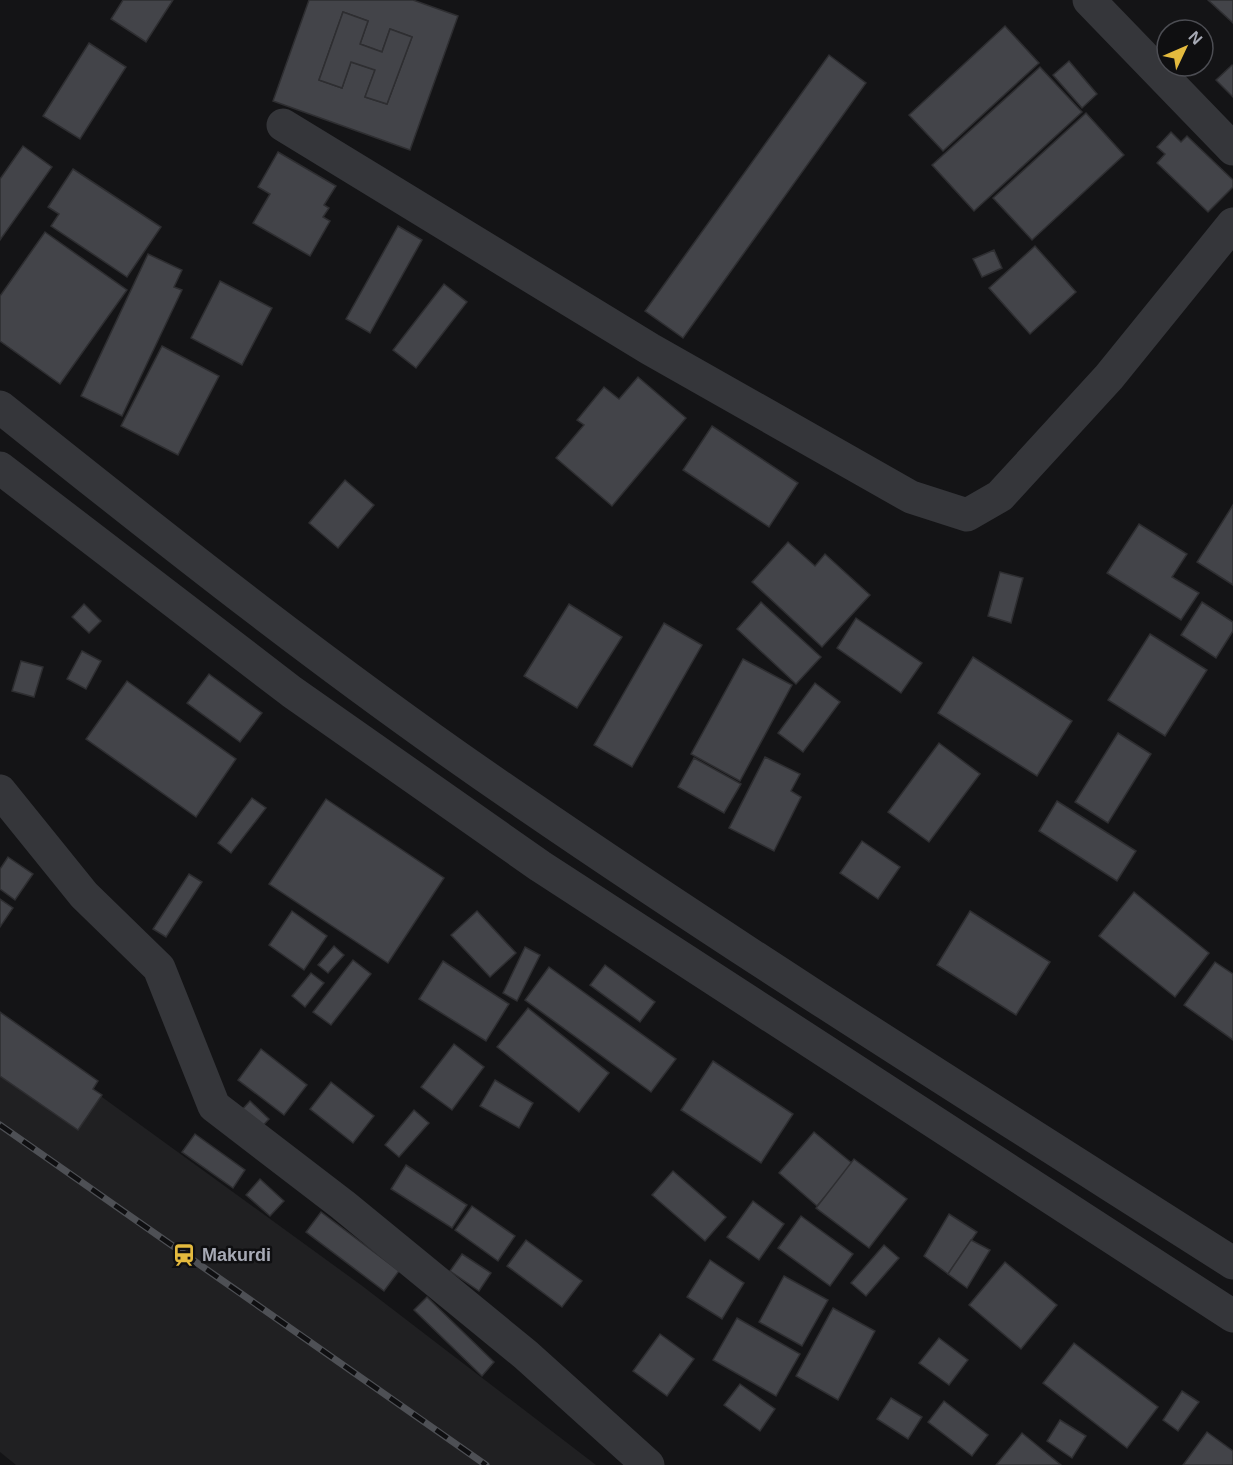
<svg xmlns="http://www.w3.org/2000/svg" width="1233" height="1465" viewBox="0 0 1233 1465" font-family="Arial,sans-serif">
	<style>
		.built { fill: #202022 }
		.building { fill: #434449; stroke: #2e2e31; stroke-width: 1.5; fill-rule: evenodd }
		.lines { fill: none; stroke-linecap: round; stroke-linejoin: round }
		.minor { stroke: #35363a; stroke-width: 33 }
		.rail-casing { stroke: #4e5055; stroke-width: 7 }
		.rail { stroke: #0f0f11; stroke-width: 4.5; stroke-dasharray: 14; stroke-linecap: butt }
		.labels { text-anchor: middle; stroke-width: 5; stroke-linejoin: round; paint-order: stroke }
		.poi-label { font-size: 18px; font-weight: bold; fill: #a7aab5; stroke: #0f0f11; text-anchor: start }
	</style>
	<rect width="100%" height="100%" fill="#141416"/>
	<!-- built -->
	<path class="built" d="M0 1023 361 1285 596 1465H16L0 1452Z"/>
	<!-- building -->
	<g class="building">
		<path d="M123 0H173L146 42 111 19Z"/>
		<path d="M309 0H413L458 16 410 150 273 101ZM343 12 368 21 360 44 382 52 390 29 412 37 387 104 365 97 375 70 351 62 342 88 319 80Z"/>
		<path d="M1208 0H1233V23Z"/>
		<path d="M343 12 368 21 360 44 382 52 390 29 412 37 387 104 365 97 375 70 351 62 342 88 319 80Z"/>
		<path d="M1005 26 1039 63 943 151 909 115Z"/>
		<path d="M89 43 126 67 80 139 43 116Z"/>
		<path d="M829 55 866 83 683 338 645 311Z"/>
		<path d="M1069 61 1097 94 1082 108 1053 75Z"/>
		<path d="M1232 65 1233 66V97L1216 80Z"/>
		<path d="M1040 67 1082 112 974 211 932 165Z"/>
		<path d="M1086 113 1124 155 1032 240 993 198Z"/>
		<path d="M1171 132 1181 142 1187 136 1233 180V187L1208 212 1157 163 1165 154 1157 147Z"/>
		<path d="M23 146 52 167 0 240V179Z"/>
		<path d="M278 152 336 186 324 205 329 208 323 217 330 221 310 256 253 223 270 194 258 187Z"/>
		<path d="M73 169 161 227 127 277 51 226 59 214 48 207Z"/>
		<path d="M398 226 422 240 370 333 346 319Z"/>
		<path d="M45 232 127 290 60 384 0 341V296Z"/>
		<path d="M1035 246 1076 292 1030 334 989 288Z"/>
		<path d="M994 250 1002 268 982 277 973 259Z"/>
		<path d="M148 254 182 270 174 287 182 290 122 416 81 396Z"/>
		<path d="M220 281 272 308 242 365 191 338Z"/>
		<path d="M444 284 467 302 416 368 393 350Z"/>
		<path d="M162 346 219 376 178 455 121 426Z"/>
		<path d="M638 377 686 418 612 506 556 458 584 425 577 420 604 387 619 399Z"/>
		<path d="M712 426 798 483 769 527 683 470Z"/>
		<path d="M345 480 374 505 338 548 309 523Z"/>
		<path d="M1233 505V585L1197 562Z"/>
		<path d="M1139 524 1187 554 1172 577 1199 593 1181 620 1107 573Z"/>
		<path d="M788 542 815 566 825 554 870 595 822 647 752 582Z"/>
		<path d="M1000 572 1023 578 1011 623 988 616Z"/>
		<path d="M761 602 821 657 796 684 737 629Z"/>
		<path d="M1202 602 1233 622V631L1216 658 1181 635Z"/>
		<path d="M84 604 101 621 89 633 72 617Z"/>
		<path d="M569 604 622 637 577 708 524 676Z"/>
		<path d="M856 618 922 663 901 693 837 648Z"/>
		<path d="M664 623 702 645 632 767 594 745Z"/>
		<path d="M1150 634 1207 670 1165 736 1108 700Z"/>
		<path d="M82 651 101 661 86 689 67 679Z"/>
		<path d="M973 657 1072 721 1037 776 938 713Z"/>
		<path d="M743 659 792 685 740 781 691 754Z"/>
		<path d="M21 661 43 667 34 697 12 691Z"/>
		<path d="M209 674 262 713 240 742 187 703Z"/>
		<path d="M127 681 236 759 196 817 86 739Z"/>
		<path d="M815 683 840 702 803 752 778 733Z"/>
		<path d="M1118 733 1151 754 1108 823 1075 802Z"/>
		<path d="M939 743 980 774 929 842 888 812Z"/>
		<path d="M765 757 800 774 791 791 801 797 774 851 729 828Z"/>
		<path d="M694 758 741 784 724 813 678 787Z"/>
		<path d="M252 798 266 808 231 853 218 843Z"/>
		<path d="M326 799 444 878 388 963 269 884Z"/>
		<path d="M1057 801 1136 851 1117 881 1039 831Z"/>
		<path d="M862 841 900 867 878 899 840 873Z"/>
		<path d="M8 857 33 874 15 900 0 889V869Z"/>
		<path d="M189 874 202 882 166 937 153 929Z"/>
		<path d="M1134 892 1209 953 1175 997 1099 936Z"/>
		<path d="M0 899 13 908 0 927Z"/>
		<path d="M292 911 327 936 304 970 269 945Z"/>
		<path d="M477 911 516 953 490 977 451 935Z"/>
		<path d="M970 911 1050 962 1016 1015 937 965Z"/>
		<path d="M334 946 344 955 328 973 318 965Z"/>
		<path d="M525 947 540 955 517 1001 503 993Z"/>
		<path d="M353 960 371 974 331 1025 313 1012Z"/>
		<path d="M443 961 509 1004 486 1041 419 999Z"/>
		<path d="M1215 962 1233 974V1040L1184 1005Z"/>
		<path d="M605 965 655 1002 640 1022 590 985Z"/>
		<path d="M549 967 676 1059 651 1092 525 1000Z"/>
		<path d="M311 973 324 983 305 1007 292 996Z"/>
		<path d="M528 1008 609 1073 579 1112 497 1047Z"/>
		<path d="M0 1012 98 1081 93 1089 102 1095 78 1130 0 1076Z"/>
		<path d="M454 1044 484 1067 452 1110 421 1087Z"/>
		<path d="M261 1049 307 1085 284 1115 238 1080Z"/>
		<path d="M713 1061 793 1114 761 1163 681 1110Z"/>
		<path d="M495 1080 533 1103 519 1128 480 1106Z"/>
		<path d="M331 1082 374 1116 353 1143 310 1109Z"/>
		<path d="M250 1101 269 1119 258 1131 239 1113Z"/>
		<path d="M414 1110 429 1123 399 1157 385 1145Z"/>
		<path d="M814 1132 853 1164 817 1206 779 1173Z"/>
		<path d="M195 1134 245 1170 233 1188 182 1152Z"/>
		<path d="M854 1159 907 1199 869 1248 816 1208Z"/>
		<path d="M406 1165 467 1205 452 1228 391 1189Z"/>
		<path d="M673 1171 726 1217 705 1241 652 1195Z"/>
		<path d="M260 1179 284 1201 270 1216 246 1195Z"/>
		<path d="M753 1201 784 1224 759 1260 727 1237Z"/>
		<path d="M472 1206 515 1236 498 1261 455 1230Z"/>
		<path d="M321 1212 399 1271 384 1291 306 1232Z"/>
		<path d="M949 1214 977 1232 948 1274 924 1256Z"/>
		<path d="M801 1216 853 1254 830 1286 778 1248Z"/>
		<path d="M526 1240 582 1281 562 1307 507 1266Z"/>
		<path d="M971 1240 990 1250 967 1288 948 1274Z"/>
		<path d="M884 1245 899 1258 866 1296 851 1283Z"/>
		<path d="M462 1254 491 1273 479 1291 450 1271Z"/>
		<path d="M710 1260 744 1283 722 1319 687 1297Z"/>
		<path d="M1005 1262 1057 1305 1021 1349 969 1305Z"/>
		<path d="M784 1276 828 1300 802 1346 759 1322Z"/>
		<path d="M427 1297 494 1362 482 1376 414 1310Z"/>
		<path d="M833 1308 875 1331 838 1400 796 1376Z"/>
		<path d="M737 1318 800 1354 776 1396 713 1360Z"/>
		<path d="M660 1334 694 1359 667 1396 633 1371Z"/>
		<path d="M939 1338 968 1360 949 1385 919 1363Z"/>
		<path d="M1074 1343 1158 1407 1127 1448 1043 1383Z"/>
		<path d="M740 1384 775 1409 760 1431 724 1405Z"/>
		<path d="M1182 1391 1199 1402 1178 1431 1163 1420Z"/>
		<path d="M891 1398 922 1417 908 1439 877 1419Z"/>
		<path d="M944 1401 988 1435 972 1456 928 1422Z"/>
		<path d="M1060 1420 1086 1436 1072 1458 1047 1441Z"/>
		<path d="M1207 1432 1233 1451V1465H1183Z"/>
		<path d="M1022 1433 1061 1465H996Z"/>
	</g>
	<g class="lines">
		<!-- minor -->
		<g class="minor">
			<path d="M1089 0 1233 149"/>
			<path d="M283 125 650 349 911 497 967 515 1000 496 1109 377 1233 224"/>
			<path d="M0 407C171 544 343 680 524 803 756 962 996 1112 1233 1263"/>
			<path d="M0 468 292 692 540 866 1233 1316"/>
			<path d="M0 791 84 895 159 968 214 1106 343 1205 526 1355 648 1465"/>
		</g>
		<!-- rail casing -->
		<g class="rail-casing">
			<path id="rail" d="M0 1125 486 1465"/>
		</g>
		<!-- rail -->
		<use href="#rail" class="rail"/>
	</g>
	<!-- icons -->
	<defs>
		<g id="station-bare" transform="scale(1.8)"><path d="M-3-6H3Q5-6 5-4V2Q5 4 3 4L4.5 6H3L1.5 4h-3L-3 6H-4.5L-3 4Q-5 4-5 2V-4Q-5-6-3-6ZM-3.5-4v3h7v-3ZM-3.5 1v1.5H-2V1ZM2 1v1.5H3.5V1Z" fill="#e4ba3e" stroke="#0f0f11" stroke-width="2.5" paint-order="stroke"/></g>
	</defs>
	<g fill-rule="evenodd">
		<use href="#station-bare" x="184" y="1255"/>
	</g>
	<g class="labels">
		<!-- poi labels -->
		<g class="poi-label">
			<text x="202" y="1261">Makurdi</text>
		</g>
	</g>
	<!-- north arrow -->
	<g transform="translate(1185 48) rotate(46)"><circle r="28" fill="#0f0f11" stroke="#4c4d53" stroke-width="1.5"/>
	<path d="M0-4.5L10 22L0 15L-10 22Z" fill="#e4ba3e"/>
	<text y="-9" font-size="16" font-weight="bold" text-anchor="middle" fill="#a7aab5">N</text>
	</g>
</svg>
